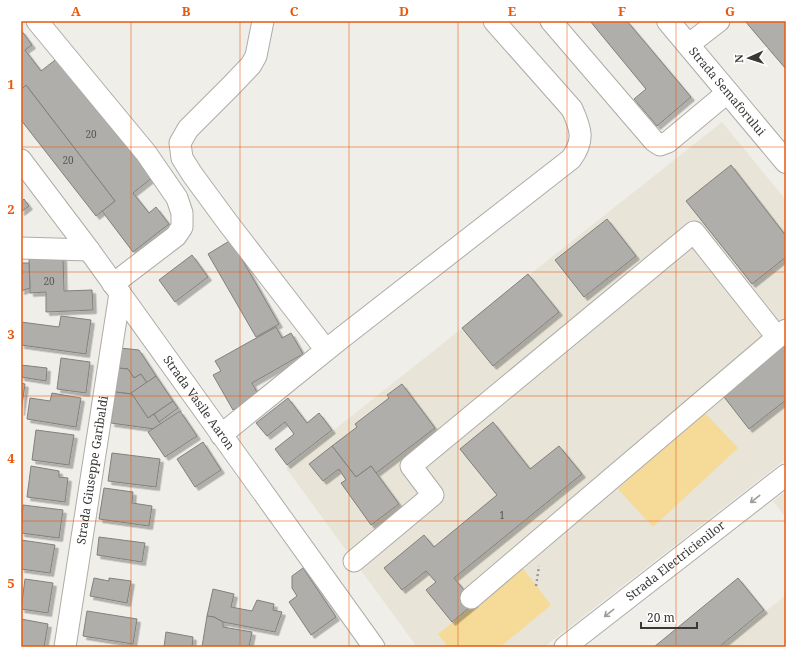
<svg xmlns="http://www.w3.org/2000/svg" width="807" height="668" viewBox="0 0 807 668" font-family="'Noto Serif',serif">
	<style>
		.built { fill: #e8e4d8 }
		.green { fill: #f5da98 }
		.building { fill: #b0aeaa; stroke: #82807c; filter: url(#shadow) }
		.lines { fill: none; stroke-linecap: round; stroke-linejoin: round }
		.minor-casing { stroke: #aeaca7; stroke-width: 23 }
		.major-casing { stroke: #aeaca7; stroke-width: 24 }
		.path { stroke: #9a9895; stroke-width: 2.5; stroke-dasharray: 2 3; stroke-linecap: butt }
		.minor { stroke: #fff; stroke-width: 21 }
		.major { stroke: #fff; stroke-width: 22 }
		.oneway { stroke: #9c9c9a }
		.grid { fill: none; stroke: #e8590c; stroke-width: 1; stroke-opacity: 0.55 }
		.labels { text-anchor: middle; stroke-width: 4; stroke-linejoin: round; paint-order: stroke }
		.number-label { font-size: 10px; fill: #575653 }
		.street-label { font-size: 12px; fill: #393836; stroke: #fff }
		.neatline { fill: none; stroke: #e8590c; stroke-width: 1.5 }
		.grid-label { font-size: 13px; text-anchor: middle; font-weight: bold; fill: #e8590c }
	</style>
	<defs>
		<filter id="shadow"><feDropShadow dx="3.5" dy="3.5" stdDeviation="0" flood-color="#0004"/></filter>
	</defs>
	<rect width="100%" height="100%" fill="#f0eee9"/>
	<!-- built -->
	<g class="built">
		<path d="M722 122 786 200V459L544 647H417L286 468Z"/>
		<path d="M786 491V518L773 501Z"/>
		<path d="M786 595V647H720Z"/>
	</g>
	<!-- green -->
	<g class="green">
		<path d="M702 410 738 448 653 527 618 489Z"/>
		<path d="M522 567 551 605 500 647H448L438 634Z"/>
	</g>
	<!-- building -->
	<g class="building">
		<path d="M590 21H627L691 97 657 126 634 99 646 89Z"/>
		<path d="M745 21H786V69L768 48Z"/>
		<path d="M21 30 32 45 25 50 41 71 59 57 152 178 133 193 149 213 156 207 169 224 133 252 102 211 115 201 26 85 21 90Z"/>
		<path d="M26 85 115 201 96 216 21 120V90Z"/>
		<path d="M731 165 786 236V257L752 284 686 201Z"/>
		<path d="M24 199 29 206 21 212V202Z"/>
		<path d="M607 219 636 256 584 297 555 260Z"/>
		<path d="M231 240 279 324 256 337 208 254Z"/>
		<path d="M192 255 208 277 175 302 159 280Z"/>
		<path d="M63 257 64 291 92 290 93 310 46 312V292L30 293 29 258Z"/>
		<path d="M21 263H29L30 288 21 291Z"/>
		<path d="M528 274 559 312 493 366 462 328Z"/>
		<path d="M61 316 91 320 86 354 21 345V322L59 327Z"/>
		<path d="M276 327 282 338 291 333 303 354 252 383 259 396 233 410 213 375 221 371 215 361Z"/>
		<path d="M786 343V400L749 429 721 393Z"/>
		<path d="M120 348 139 350 156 376 147 383 141 374 134 378 128 369 118 368Z"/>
		<path d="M61 358 90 362 86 393 57 389Z"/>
		<path d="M21 365 47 368 46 381 21 377Z"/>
		<path d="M118 368 128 369 134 378 141 374 147 383 132 394 115 392Z"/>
		<path d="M156 376 173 401 148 418 131 393Z"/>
		<path d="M21 383 25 384 21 412Z"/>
		<path d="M402 384 435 428 376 473 371 466 356 477 332 446 357 427 355 424 389 398 387 395Z"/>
		<path d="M115 392 132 394 148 418 154 414 161 424 154 429 111 423Z"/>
		<path d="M52 393 81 398 76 427 27 419 30 398 50 401Z"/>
		<path d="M288 398 307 423 319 413 332 430 287 465 275 449 294 434 285 422 267 436 256 423Z"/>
		<path d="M173 401 178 408 159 422 154 414Z"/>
		<path d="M180 411 197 436 165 457 148 432Z"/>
		<path d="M493 422 530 469 559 446 582 474 454 578 475 603 452 622 426 590 436 582 426 571 402 590 384 568 424 535 434 547 497 495 460 449Z"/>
		<path d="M36 430 74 435 69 465 32 460Z"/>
		<path d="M203 442 221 470 195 487 177 459Z"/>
		<path d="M332 446 356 477 371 466 399 504 371 525 341 483 346 480 339 469 323 481 309 464Z"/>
		<path d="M112 453 160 459 156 487 108 481Z"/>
		<path d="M31 466 59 471V477L68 478 65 502 27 497Z"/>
		<path d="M104 488 133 492 132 503 152 506 149 526 99 519Z"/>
		<path d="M23 505 63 510 59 538 21 533Z"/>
		<path d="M99 537 145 543 142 562 97 555Z"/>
		<path d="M21 540 55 545 50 573 21 569Z"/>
		<path d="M303 568 336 617 311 635 289 602 297 596 292 588V576Z"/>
		<path d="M94 578 109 581V578L131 581 127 603 90 596Z"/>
		<path d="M738 578 764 610 719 647H654Z"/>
		<path d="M25 579 53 583 48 613 21 609Z"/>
		<path d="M213 589 234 594 231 607 252 611 257 600 274 604 273 610 282 612 275 632 223 622 214 617 207 616Z"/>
		<path d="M87 611 137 619 133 644 83 636Z"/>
		<path d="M207 616 214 617 223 622V627L252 632 249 647H202Z"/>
		<path d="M21 619 48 624 44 647H21Z"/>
		<path d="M166 632 193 637 192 647H164Z"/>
	</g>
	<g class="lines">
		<!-- minor casing -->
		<g class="minor-casing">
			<g id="minor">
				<path d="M37 21 146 153 177 198 182 213V227L176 236 113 284"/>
				<path d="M263 21 256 56 251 65 231 86 188 129 180 143 182 158 192 174 228 223 326 350"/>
				<path d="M551 21 654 141 660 145 668 142 728 92"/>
				<path d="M688 45 719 21"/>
				<path id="s1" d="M21 160 89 250 374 647"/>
				<path d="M21 248 89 250"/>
				<path d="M221 435 340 339 571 159C585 140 581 129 572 109L494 21"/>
				<path d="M354 561 433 495 411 466 694 232 777 337"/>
				<path d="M471 598 786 330"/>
				<path id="s2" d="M65 647 120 293"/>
				<path id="s3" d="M565 647 786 475"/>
			</g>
		</g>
		<!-- major casing -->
		<g class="major-casing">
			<g id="major">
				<path id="s4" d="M668 21 786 162"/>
			</g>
		</g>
		<!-- path -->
		<path class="path" d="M536 586 539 566"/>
		<!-- minor -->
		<use href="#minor" class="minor"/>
		<!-- major -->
		<use href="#major" class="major"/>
	</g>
	<!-- one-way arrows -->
	<defs><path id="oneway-shaft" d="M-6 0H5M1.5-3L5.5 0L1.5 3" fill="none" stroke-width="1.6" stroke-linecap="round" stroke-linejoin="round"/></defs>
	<g class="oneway">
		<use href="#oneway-shaft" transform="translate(755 499) rotate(142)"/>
		<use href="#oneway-shaft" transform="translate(609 613) rotate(142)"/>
	</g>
	<!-- grid -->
	<path class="grid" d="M131 21V647M240 21V647M349 21V647M458 21V647M567 21V647M676 21V647M21 147H786M21 272H786M21 396H786M21 521H786"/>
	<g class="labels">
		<!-- number labels -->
		<g class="number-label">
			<text x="91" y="138">20</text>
			<text x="68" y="164">20</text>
			<text x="49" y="285">20</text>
			<text x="502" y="519">1</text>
		</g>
		<!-- street labels -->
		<g class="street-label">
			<text dy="4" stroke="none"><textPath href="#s4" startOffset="92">Strada Semaforului</textPath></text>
			<text dy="4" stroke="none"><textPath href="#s1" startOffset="301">Strada Vasile Aaron</textPath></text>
			<text dy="4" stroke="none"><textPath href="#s2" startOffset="179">Strada Giuseppe Garibaldi</textPath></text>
			<text dy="4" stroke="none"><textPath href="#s3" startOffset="140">Strada Electricienilor</textPath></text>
		</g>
	</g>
	<!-- border -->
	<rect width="807" height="668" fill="none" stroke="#ffffff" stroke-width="44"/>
	<!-- north arrow -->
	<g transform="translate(749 58) rotate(267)" stroke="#ffffff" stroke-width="3" paint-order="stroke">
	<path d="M0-3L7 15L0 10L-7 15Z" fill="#393836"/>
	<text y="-6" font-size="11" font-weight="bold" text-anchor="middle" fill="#393836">N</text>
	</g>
	<!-- scale -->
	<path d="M641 622v6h56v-6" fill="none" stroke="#393836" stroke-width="2"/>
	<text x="647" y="622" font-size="12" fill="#393836" stroke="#ffffff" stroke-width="3" paint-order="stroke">20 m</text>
	<rect x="22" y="22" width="763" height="624" class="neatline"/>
	<g class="grid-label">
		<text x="76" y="16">A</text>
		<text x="186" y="16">B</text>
		<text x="294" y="16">C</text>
		<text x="404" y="16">D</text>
		<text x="512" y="16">E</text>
		<text x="622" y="16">F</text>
		<text x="730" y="16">G</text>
		<text x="11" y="89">1</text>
		<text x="11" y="214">2</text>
		<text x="11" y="339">3</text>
		<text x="11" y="463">4</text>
		<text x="11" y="588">5</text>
	</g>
</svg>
